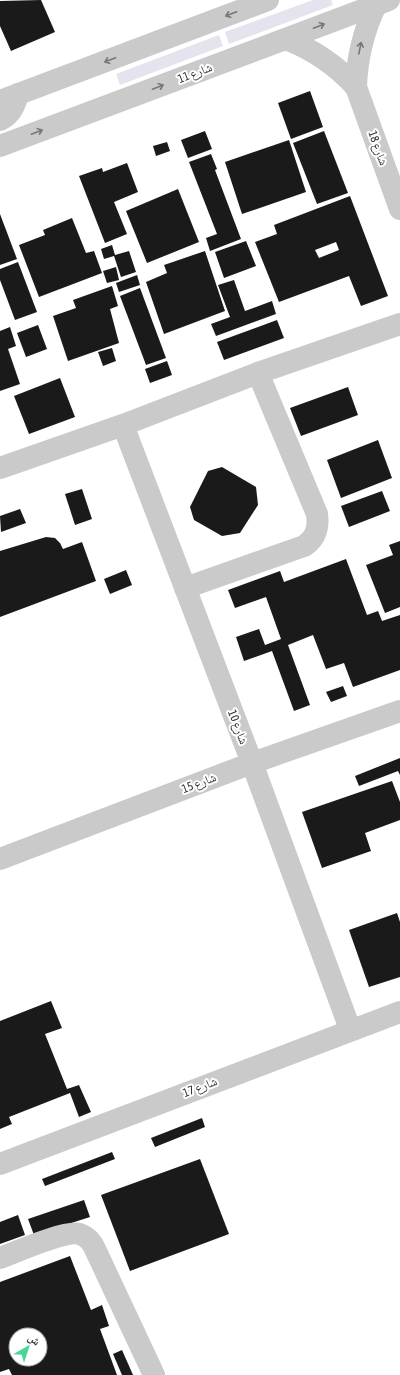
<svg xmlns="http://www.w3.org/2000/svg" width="400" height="1375" viewBox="0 0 400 1375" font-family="'Asap Condensed','Noto Naskh Arabic',sans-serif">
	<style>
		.green { fill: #e4e3ee }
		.building { fill: #1a1a1a; fill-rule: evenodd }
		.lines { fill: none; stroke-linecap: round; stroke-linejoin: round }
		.minor { stroke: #cacaca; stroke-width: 22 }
		.oneway { stroke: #777 }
		.labels { text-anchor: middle; stroke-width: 4; stroke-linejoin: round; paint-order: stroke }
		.street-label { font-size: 12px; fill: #333; stroke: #fff }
	</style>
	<rect width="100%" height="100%" fill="#fff"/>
	<!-- green -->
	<g class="green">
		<path d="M313 0H331L333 5 229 44 225 32Z"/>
		<path d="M219 35 223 46 120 85 116 74Z"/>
	</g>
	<!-- building -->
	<g class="building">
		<path d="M41 0 55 32 11 51 0 26V1Z"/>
		<path d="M310 91 323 127 291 139 278 103Z"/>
		<path d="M205 131 212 149 188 158 181 140Z"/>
		<path d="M324 131 348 193 317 204 293 143Z"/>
		<path d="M289 140 306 192 242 214 225 162Z"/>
		<path d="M167 142 170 151 156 156 153 146Z"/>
		<path d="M211 154 217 169 215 170 241 239 210 251 206 238 217 234 189 162Z"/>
		<path d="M127 163 138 192 114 202 127 234 105 243 79 176 102 168 103 172Z"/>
		<path d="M178 189 199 242 147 263 126 211Z"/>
		<path d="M350 196 388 296 361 306 349 276 279 302 255 242 277 234 274 225ZM336 242 339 250 319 258 315 250Z"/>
		<path d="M0 214 17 259 0 265Z"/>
		<path d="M72 218 86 253 94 251 102 273 39 297 19 245 45 235 43 230Z"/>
		<path d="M246 241 256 266 224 278 215 252Z"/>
		<path d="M112 245 115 255 129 251 136 272 121 277 114 256 104 259 101 249Z"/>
		<path d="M205 251 225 311 164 334 146 282 167 273 164 265Z"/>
		<path d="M18 262 37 312 15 320 0 280V269Z"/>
		<path d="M116 267 119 280 107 283 103 271Z"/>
		<path d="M137 275 140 285 119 292 116 283Z"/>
		<path d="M234 280 245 311 272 301 276 314 216 336 211 324 230 317 218 285Z"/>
		<path d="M112 286 118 306 110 309 119 343 68 361 53 316 76 308 73 300Z"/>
		<path d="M140 288 166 358 146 365 120 296Z"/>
		<path d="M277 320 284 338 224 360 217 342Z"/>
		<path d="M38 325 47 349 26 357 17 333Z"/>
		<path d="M10 327 16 346 8 349 20 384 0 391V331Z"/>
		<path d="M112 348 116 361 103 366 98 352Z"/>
		<path d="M167 361 172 375 150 383 145 369Z"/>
		<path d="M60 378 75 417 29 434 14 396Z"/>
		<path d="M348 387 358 415 301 436 290 408Z"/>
		<path d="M378 440 392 478 341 498 327 460Z"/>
		<path d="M222 467 256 487 258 505 240 533 222 536 194 520 190 507 208 471Z"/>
		<path d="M82 489 92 519 75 525 65 494Z"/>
		<path d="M382 491 390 511 349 527 341 506Z"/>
		<path d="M20 509 26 523 1 532 0 516Z"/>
		<path d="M46 537 55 538 60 543 63 549 82 542 96 581 0 617V551Z"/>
		<path d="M400 541V607L385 613 366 565 393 555 389 545Z"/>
		<path d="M346 559 367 615 378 611 382 621 400 615V670L353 687 344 663 326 669 313 635 288 645 310 705 294 711 272 651 244 661 236 637 259 629 265 645 281 639 266 597 235 608 228 590 280 571 284 582Z"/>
		<path d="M126 570 132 585 110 594 104 579Z"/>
		<path d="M343 686 347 696 331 702 326 692Z"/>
		<path d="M400 758V775L398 771 359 786 355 776Z"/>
		<path d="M392 781 400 802V820L365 833 371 851 322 868 302 812Z"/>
		<path d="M397 913 400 922V977L369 987 349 930Z"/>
		<path d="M51 1001 62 1028 45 1034 67 1089 79 1085 91 1112 79 1117 70 1093 9 1117 12 1124 0 1129V1021Z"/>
		<path d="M202 1118 205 1127 155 1147 151 1138Z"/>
		<path d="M112 1152 115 1159 45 1186 42 1179Z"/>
		<path d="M200 1159 229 1234 130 1271 101 1195Z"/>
		<path d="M84 1200 90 1217 34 1235 28 1219Z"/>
		<path d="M18 1215 25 1235 0 1244V1222Z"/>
		<path d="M70 1256 91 1310 102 1305 109 1326 100 1329 117 1375H12L9 1369 0 1372V1282ZM16 1335H40V1359H16Z"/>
		<path d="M122 1350 133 1375H122L113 1354Z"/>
	</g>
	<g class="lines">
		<!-- minor -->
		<g class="minor">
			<path d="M376 5C363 32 357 57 356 87L400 209"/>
			<path d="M286 39C314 50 336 65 356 87"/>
			<path d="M0 101 268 0"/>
			<path d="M0 120C11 115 15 105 18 94"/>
			<path d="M0 146 389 0"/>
			<path d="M123 425 252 763 350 1029"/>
			<path d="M0 468 123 425 258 373 400 324"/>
			<path d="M185 588 304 546C316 538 319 528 317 514L258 373"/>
			<path d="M0 859 252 763 400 711"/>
			<path d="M0 1164 400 1012"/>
			<path d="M0 1258C16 1252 66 1230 80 1234 88 1237 92 1242 95 1249L154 1375"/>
		</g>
	</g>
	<!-- one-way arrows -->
	<defs><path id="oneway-shaft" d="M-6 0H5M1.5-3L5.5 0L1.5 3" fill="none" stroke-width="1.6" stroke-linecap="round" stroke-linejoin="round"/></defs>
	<g class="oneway">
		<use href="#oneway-shaft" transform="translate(231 14) rotate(159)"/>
		<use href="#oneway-shaft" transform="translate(319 26) rotate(-21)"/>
		<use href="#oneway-shaft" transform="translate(360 48) rotate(-79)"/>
		<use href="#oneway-shaft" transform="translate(110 60) rotate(159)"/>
		<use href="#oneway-shaft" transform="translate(158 87) rotate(-21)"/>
		<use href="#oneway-shaft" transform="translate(37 132) rotate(-21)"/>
	</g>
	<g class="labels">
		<!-- street labels -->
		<g class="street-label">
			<text transform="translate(195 73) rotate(-21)" y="4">شارع 11</text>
			<text transform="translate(378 148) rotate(70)" y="4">شارع 18</text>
			<text transform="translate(238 727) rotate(69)" y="4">شارع 10</text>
			<text transform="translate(199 783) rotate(-21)" y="4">شارع 15</text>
			<text transform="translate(200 1087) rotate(-21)" y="4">شارع 17</text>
		</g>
	</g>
	<!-- north arrow -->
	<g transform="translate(28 1347) rotate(39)"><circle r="19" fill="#ffffff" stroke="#adadad"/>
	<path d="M0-3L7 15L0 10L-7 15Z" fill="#49d693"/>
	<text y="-6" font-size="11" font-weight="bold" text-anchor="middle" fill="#333333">ش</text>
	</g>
</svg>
